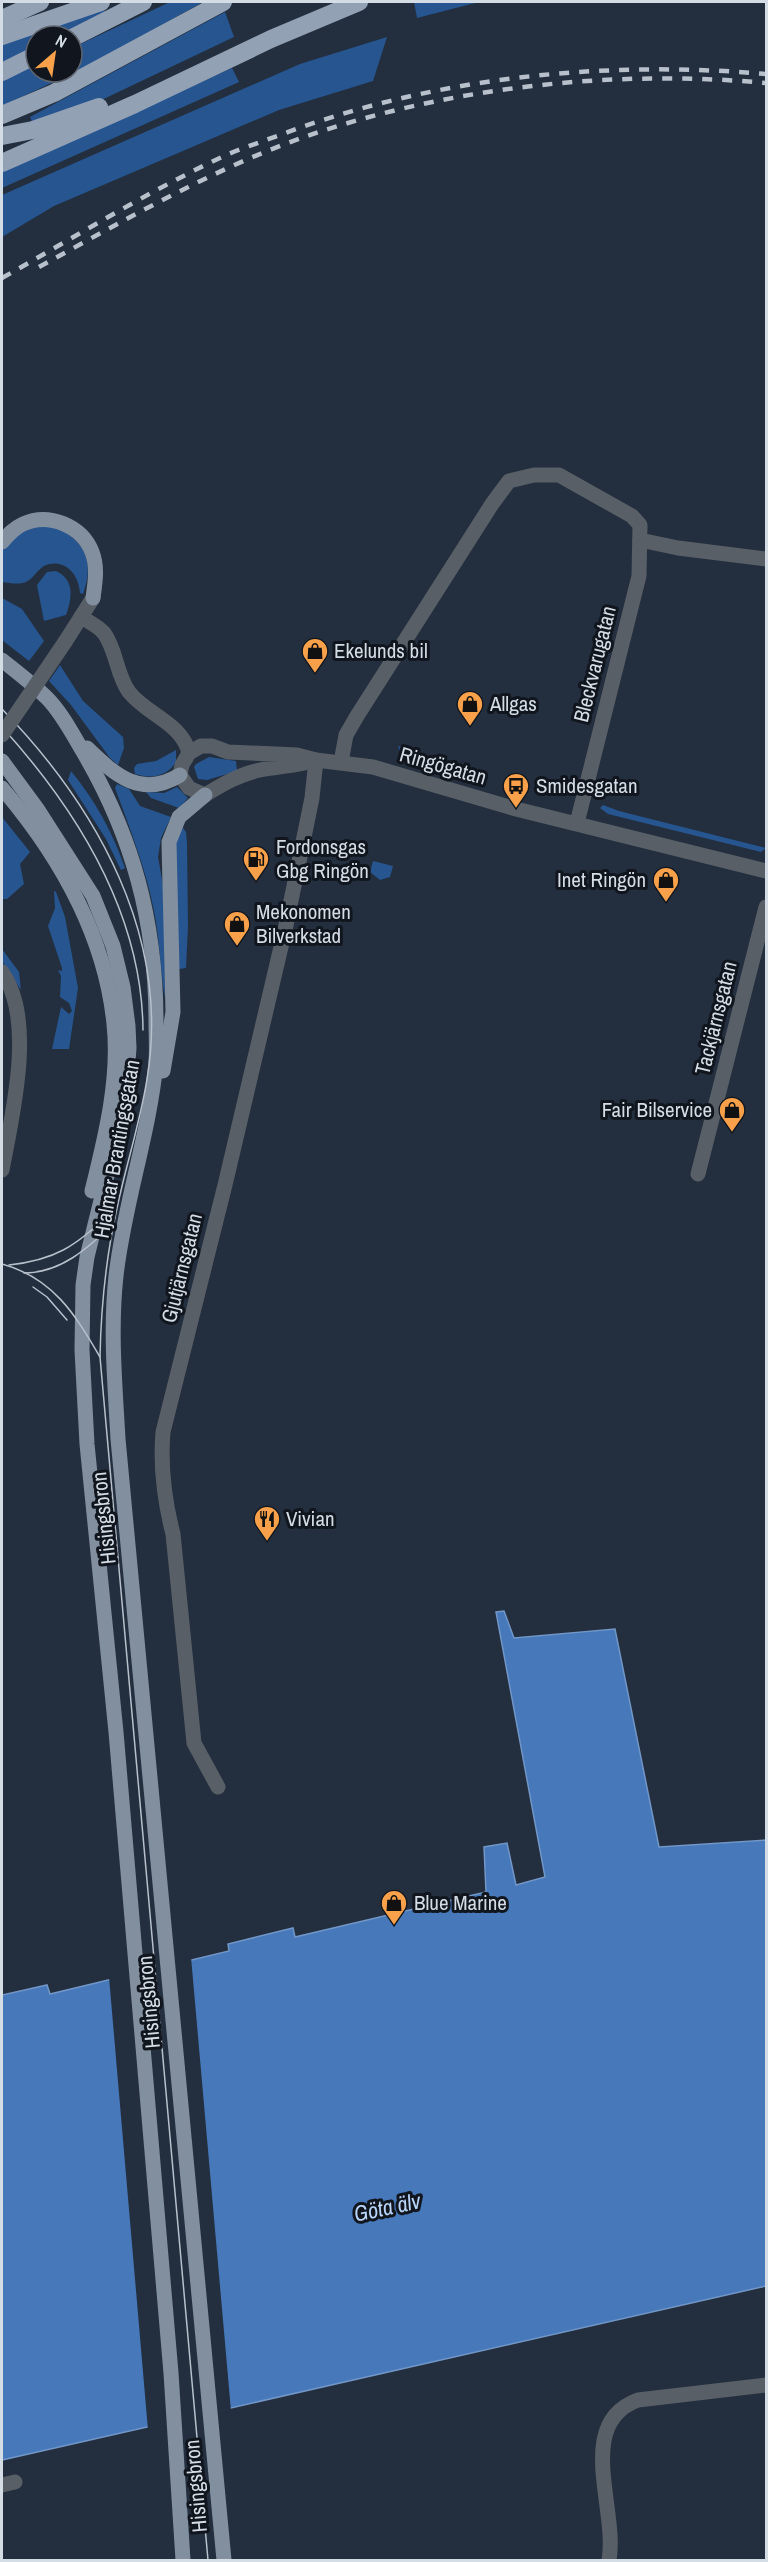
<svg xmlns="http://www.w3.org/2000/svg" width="768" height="2562" viewBox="0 0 768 2562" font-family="'Archivo Narrow',sans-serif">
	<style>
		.green { fill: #265590 }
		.water { fill: #4678ba; stroke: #7196c7; stroke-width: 1.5 }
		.pier { fill: #232f3e }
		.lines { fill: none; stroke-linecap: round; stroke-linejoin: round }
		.minor { stroke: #595f67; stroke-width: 15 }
		.major { stroke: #828f9f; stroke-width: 15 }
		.highway { stroke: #93a1b5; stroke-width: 18 }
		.tram { stroke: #b7c0cb; stroke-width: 1.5 }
		.rail { stroke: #b7c0cb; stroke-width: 4.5; stroke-dasharray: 10 10; stroke-linecap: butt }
		.minor-bridge { stroke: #595f67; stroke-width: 15 }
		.labels { text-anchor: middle; stroke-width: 6; stroke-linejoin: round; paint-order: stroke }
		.poi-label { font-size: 21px; fill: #d4dce6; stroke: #11161e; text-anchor: start }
		.street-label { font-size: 21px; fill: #d4dce6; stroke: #11161e }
		.water-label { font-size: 22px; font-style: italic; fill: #b9d5f9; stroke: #11161e }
	</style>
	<rect width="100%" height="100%" fill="#232f3e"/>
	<!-- green -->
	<g class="green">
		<path d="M170 2H203L86 67 2 106V80L36 64V72H72V48Z"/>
		<path d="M414 2H479L417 18Z"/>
		<path d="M104 9 106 15 62 36H36V48L2 64V44Z"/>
		<path d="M225 12 234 37 91 105 33 124 30 117Z"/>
		<path d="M387 37 373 81 279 110 54 206 2 237V195L300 64Z"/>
		<path d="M232 68 239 82 2 188V172Z"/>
		<path d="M49 525C83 537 96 559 83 594L80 593C79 574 64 557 44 566 37 570 34 578 26 582 18 585 10 583 2 582 2 573 0 562 2 553 6 534 33 527 49 525Z"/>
		<path d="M56 571C75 580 72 598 66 615L44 621 37 585 47 572Z"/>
		<path d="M2 598 22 609 44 641 29 661 2 640Z"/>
		<path d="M60 665 83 701 123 737 124 748 118 765 110 758 71 705 49 681Z"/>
		<path d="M398 746 408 749 410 755 442 766 441 772 403 759Z"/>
		<path d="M176 750V762C167 777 150 779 135 774L134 768 137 764 156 761Z"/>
		<path d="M209 757 236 761 237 771 207 780 198 779 194 767 196 764Z"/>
		<path d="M71 771C96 802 112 831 125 868L121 870 106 839 68 780Z"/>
		<path d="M117 784 129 789 140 806 171 817 161 838 158 857 164 890 165 998C160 969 160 940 154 911 146 869 130 829 115 788Z"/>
		<path d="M177 787 188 798 179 808 151 798 146 792 164 793Z"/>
		<path d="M603 805 619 811 766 848 761 852 608 814 600 808Z"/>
		<path d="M2 817 30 852 20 864 24 884 7 899H2Z"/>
		<path d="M183 828 186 832 187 843 188 926 186 968 179 969 174 850 180 829Z"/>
		<path d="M373 861 393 866 390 877 380 880 370 872Z"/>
		<path d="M54 891 56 892 65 917 78 988 69 1049H52L61 1007 69 1014 72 1011 69 1003 60 997 61 976 58 970 62 971V968L48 926 55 908Z"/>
		<path d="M2 949 19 972 21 990 2 961Z"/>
	</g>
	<!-- water -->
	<path class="water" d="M504 1611 514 1638 615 1629 659 1847 766 1840V2286L2 2460V1995L47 1985 50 1994 229 1951 228 1944 293 1928 295 1937 486 1892 484 1847 507 1843 516 1885 545 1877 496 1612Z"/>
	<!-- pier -->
	<path class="pier" d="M191 1957 231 2411 148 2430 109 1977Z"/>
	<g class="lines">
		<!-- minor -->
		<g class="minor">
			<path d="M640 540 678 548 766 559"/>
			<path d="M81 617C89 622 98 626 104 633 117 651 116 674 129 692 147 715 182 723 189 753"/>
			<path d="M65 642 93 598"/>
			<path d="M316 760C297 766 279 766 260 770 240 774 223 784 205 795L189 788 180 775 182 765 189 753 201 746H212L228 752 297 755 316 760 373 767 516 809 766 871"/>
			<path d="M341 762 346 735 357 716 492 504 509 481 534 475H559L632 516 640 525 639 576 577 823"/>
			<path d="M2 972C36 1020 12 1116 2 1170"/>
			<path d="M698 1174 766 907"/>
			<path d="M218 1787 194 1743 173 1534C164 1499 160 1468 163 1432L225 1185 285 930 312 798 316 760"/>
			<path d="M2 2485 15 2482"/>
			<path d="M609 2560C618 2509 574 2423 638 2400L766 2385"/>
		</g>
		<!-- major -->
		<g class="major">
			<path d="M2 542C8 535 14 528 23 524 49 512 82 526 92 552 98 567 95 583 93 598"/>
			<path d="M2 660C17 672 33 684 47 698 61 712 72 733 82 750 133 836 156 922 156 1022 156 1035 157 1049 156 1063 149 1135 124 1204 116 1276 110 1330 115 1385 118 1439L224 2560"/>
			<path d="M87 748C115 775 141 799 180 775"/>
			<path d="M2 761 38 810 93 896 113 946 123 987 128 1026 129 1048 125 1103 87 1257 83 1285 82 1350 87 1444 116 1732 171 2373 183 2560"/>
			<path d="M2 788C59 855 105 934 114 1024 120 1079 105 1138 92 1191"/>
			<path d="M163 1071 173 1012 169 842 179 817 205 795"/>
		</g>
		<!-- highway -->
		<g class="highway">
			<path d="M2 19 40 2"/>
			<path d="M2 36 101 2"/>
			<path d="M72 38 143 2"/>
			<path d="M2 72 36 55"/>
			<path d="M2 115 54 93 223 2"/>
			<path d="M2 136 33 130 99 107"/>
			<path d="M2 163 135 104 271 39 359 2"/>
		</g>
		<!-- tram -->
		<g class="tram">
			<path d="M2 709C97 807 171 937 147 1079 140 1123 126 1165 117 1208 106 1257 101 1306 100 1357L208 2560"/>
			<path d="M2 727C78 811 142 914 143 1030"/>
			<path d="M2 1264C53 1278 75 1314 100 1357"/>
			<path d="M9 1265C55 1260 76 1246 108 1215"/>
			<path d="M24 1273C61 1273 88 1248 113 1224"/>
			<path d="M33 1287 47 1297 67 1320"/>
		</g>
		<!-- rail -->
		<g class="rail">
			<path d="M39 267C123 221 213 169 304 137 449 87 614 69 766 83"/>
			<path d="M2 278C75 237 147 192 224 156 242 148 261 142 280 135 434 77 603 60 766 74"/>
		</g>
		<!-- minor-bridge -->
		<path class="minor-bridge" d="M2 735 65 642"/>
	</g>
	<!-- icons -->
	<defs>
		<g id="shop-pin" transform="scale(1.35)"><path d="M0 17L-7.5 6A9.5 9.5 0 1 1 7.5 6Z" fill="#f8a14a" stroke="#11161e"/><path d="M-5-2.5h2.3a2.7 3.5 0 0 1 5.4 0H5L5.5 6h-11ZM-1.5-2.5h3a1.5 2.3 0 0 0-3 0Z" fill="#111"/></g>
		<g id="bus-pin" transform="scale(1.35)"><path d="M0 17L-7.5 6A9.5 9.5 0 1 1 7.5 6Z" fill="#f8a14a" stroke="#11161e"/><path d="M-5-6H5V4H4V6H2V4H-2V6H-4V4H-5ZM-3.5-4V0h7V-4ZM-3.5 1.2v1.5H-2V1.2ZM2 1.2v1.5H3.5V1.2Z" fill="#111"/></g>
		<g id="fuel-pin" transform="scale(1.35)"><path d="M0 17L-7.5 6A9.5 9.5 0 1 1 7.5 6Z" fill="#f8a14a" stroke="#11161e"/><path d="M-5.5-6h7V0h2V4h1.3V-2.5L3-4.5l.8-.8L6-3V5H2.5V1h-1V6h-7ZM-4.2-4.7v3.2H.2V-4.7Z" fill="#111"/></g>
		<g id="restaurant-pin" transform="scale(1.35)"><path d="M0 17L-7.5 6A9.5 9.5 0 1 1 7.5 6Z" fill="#f8a14a" stroke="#11161e"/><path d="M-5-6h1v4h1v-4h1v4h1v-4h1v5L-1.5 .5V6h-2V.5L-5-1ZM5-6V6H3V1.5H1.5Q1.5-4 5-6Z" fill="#111"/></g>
	</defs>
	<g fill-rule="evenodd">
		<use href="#shop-pin" x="315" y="651"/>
		<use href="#shop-pin" x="470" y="704"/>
		<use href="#bus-pin" x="516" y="786"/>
		<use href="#fuel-pin" x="256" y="859"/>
		<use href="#shop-pin" x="666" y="880"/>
		<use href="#shop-pin" x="237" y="924"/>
		<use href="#shop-pin" x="732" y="1110"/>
		<use href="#restaurant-pin" x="267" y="1519"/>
		<use href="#shop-pin" x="394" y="1903"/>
	</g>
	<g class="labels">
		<!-- poi labels -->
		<g class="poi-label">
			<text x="334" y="658">Ekelunds bil</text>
			<text x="490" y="711">Allgas</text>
			<text x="536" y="793">Smidesgatan</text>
			<text x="276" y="854">Fordonsgas<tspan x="276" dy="24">Gbg Ringön</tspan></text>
			<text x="646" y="887" text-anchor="end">Inet Ringön</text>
			<text x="256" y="919">Mekonomen<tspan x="256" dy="24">Bilverkstad</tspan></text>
			<text x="712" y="1117" text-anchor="end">Fair Bilservice</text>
			<text x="286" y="1526">Vivian</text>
			<text x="414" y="1910">Blue Marine</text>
		</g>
		<!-- street labels -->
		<g class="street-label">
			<text transform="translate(595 664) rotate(-76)" y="7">Bleckvarugatan</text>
			<text transform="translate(443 766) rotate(16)" y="7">Ringögatan</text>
			<text transform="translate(716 1018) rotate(-76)" y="7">Tackjärnsgatan</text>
			<text transform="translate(117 1149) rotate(-80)" y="7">Hjalmar Brantingsgatan</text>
			<text transform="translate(182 1268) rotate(-76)" y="7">Gjutjärnsgatan</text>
			<text transform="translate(104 1518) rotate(-96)" y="7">Hisingsbron</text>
			<text transform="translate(149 2002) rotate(-95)" y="7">Hisingsbron</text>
			<text transform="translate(196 2486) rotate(-95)" y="7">Hisingsbron</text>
		</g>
		<!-- water labels -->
		<g class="water-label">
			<text transform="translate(387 2207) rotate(-12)" y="8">Göta älv</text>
		</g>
	</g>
	<!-- border -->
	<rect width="768" height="2562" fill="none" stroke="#d4dce6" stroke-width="6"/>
	<!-- north arrow -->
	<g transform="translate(54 54) rotate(29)"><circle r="28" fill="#11161e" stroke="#5f656e" stroke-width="1.5"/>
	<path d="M0-4.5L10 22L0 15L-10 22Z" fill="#f8a14a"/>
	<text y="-9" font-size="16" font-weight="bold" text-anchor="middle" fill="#d4dce6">N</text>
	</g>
</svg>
